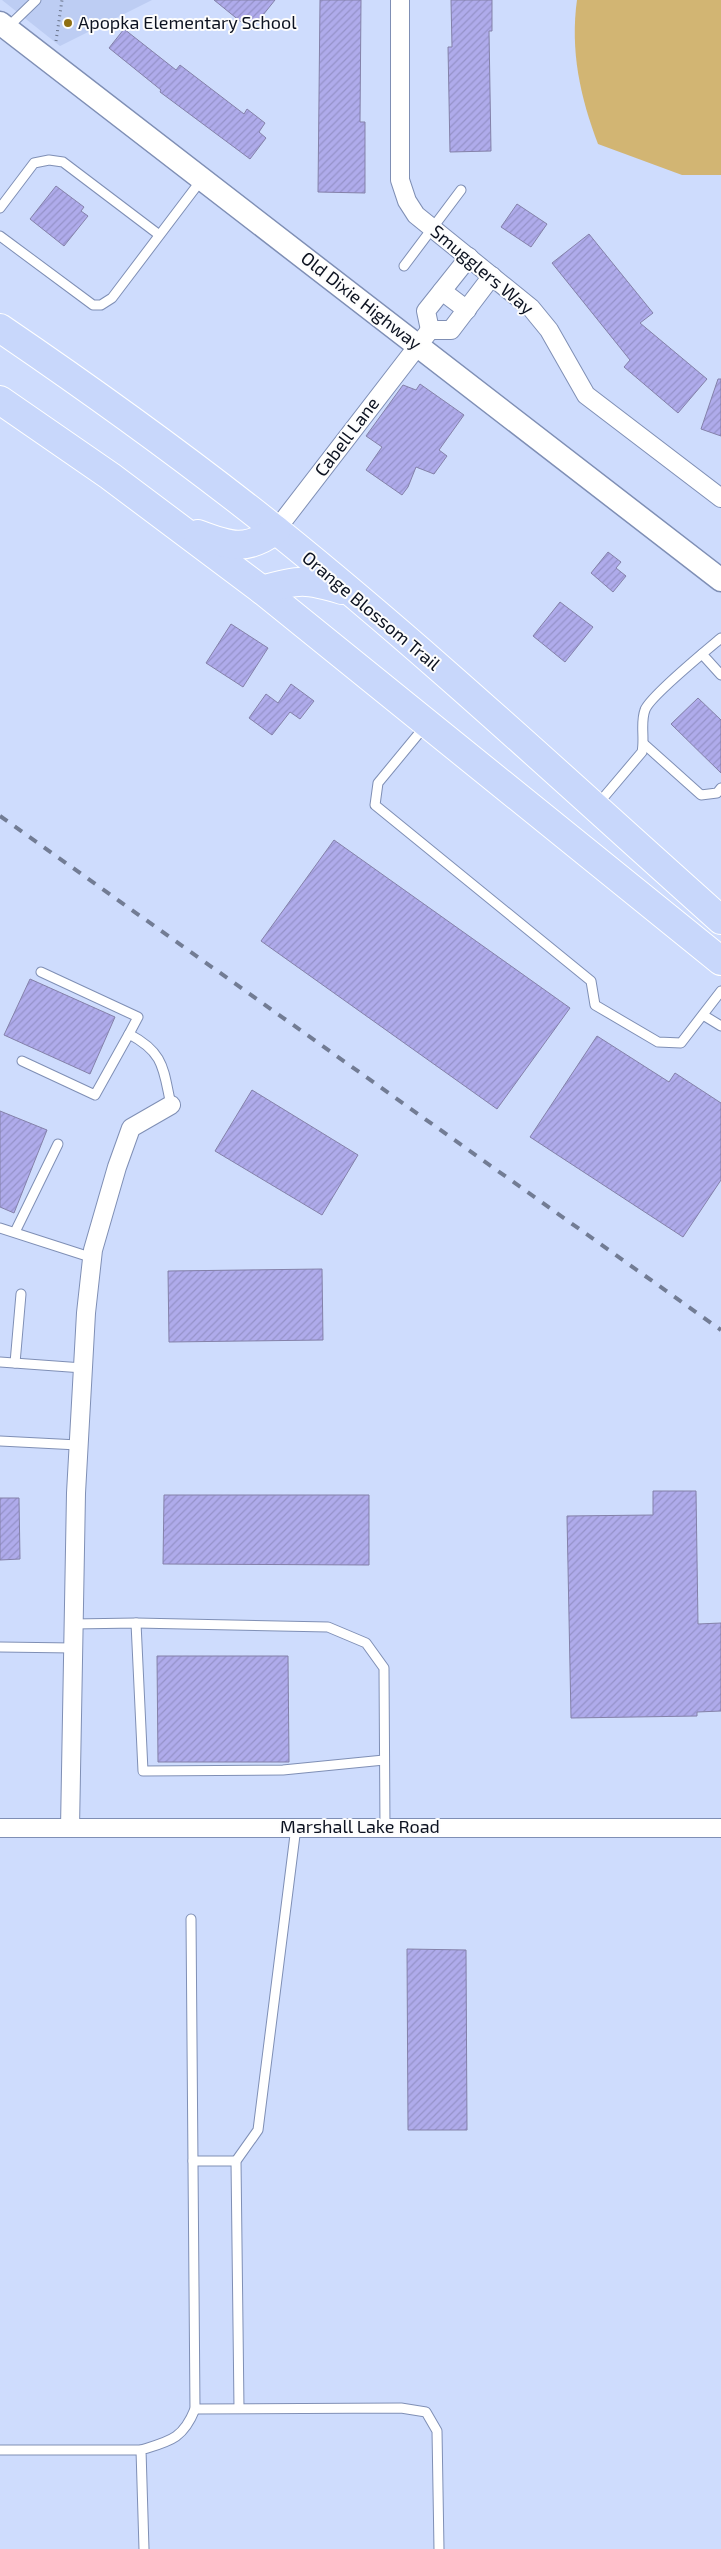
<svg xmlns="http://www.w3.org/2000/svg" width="721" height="2549" viewBox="0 0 721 2549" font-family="'Exo 2',sans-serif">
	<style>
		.built { fill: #bdcdf3 }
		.water { fill: #d2b573 }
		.building { fill: url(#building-hatch); stroke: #8481a9 }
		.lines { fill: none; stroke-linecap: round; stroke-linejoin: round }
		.service-casing { stroke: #7f8fb5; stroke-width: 11 }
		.minor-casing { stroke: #7f8fb5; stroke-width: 20 }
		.tertiary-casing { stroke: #7f8fb5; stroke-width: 25 }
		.primary-casing { stroke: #fff; stroke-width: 30 }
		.path { stroke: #6b758c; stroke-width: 3; stroke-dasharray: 1 4; stroke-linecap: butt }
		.service { stroke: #fff; stroke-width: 9 }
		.minor { stroke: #fff; stroke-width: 18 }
		.tertiary { stroke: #fff; stroke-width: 22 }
		.primary { stroke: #c8d7fb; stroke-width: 28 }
		.rail { stroke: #727c94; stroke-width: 4; stroke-dasharray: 9 9; stroke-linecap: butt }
		.poi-dot { fill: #8f6f13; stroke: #fdfdfd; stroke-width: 2 }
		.labels { text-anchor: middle; stroke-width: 4; stroke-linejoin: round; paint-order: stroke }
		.poi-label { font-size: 18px; fill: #0c1220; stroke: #fdfdfd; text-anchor: start }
		.street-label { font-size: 18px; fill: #0c1220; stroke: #fdfdfd }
	</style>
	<defs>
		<pattern id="building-hatch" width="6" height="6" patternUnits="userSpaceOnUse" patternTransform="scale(1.25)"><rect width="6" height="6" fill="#afabeb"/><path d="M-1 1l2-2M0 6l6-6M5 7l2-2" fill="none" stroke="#9592c9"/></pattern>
	</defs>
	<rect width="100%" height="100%" fill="#cedcfd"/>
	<!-- built -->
	<path class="built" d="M2 0H152L60 46Z"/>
	<!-- water -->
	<path class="water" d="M577 0H721V175H682L598 144C580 97 570 50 577 0Z"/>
	<!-- building -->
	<g class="building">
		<path d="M214 0H275L251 30Z"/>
		<path d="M320 0H361L360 122H365V193L318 192Z"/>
		<path d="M451 0H492V31H489L491 151 450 152 448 47H452Z"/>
		<path d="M124 29 176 70 180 65 244 114 247 109 265 123 259 132 266 138 250 159 160 92 161 90 109 48Z"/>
		<path d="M56 186 84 207 81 211 88 216 64 246 30 219Z"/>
		<path d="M517 204 547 224 531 247 501 227Z"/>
		<path d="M589 234 653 313 640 323 707 379 678 413 624 367 630 360 552 263Z"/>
		<path d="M718 379H721V436L701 429Z"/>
		<path d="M420 384 464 415 439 450 447 456 434 474 416 467 408 487 402 495 366 470 382 447 366 436 403 385 416 390Z"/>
		<path d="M608 552 621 562 616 568 626 576 613 592 591 573Z"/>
		<path d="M560 602 593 627 565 662 533 636Z"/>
		<path d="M231 624 268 648 243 687 206 663Z"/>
		<path d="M291 684 314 701 300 719 290 712 272 735 249 718 266 694 278 703Z"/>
		<path d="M698 698 721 720V773L671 724Z"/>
		<path d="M334 840 570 1008 497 1109 261 941Z"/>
		<path d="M30 979 115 1017 90 1074 4 1035Z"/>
		<path d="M597 1036 669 1082 675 1073 721 1103V1180L683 1237 530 1137Z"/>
		<path d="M252 1090 358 1155 322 1215 215 1151Z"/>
		<path d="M0 1111 47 1130 14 1213 0 1207Z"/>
		<path d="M322 1269 323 1340 169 1342 168 1271Z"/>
		<path d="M653 1491H696L698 1624 721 1623V1711L697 1712V1716L571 1718 567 1516 653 1515Z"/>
		<path d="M164 1495H369V1565L163 1564Z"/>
		<path d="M0 1498H19L20 1559 0 1560Z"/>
		<path d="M157 1656H288L289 1762H158Z"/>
		<path d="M407 1949 466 1950 467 2130H408Z"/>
	</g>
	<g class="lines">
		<!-- service casing -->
		<g class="service-casing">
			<g id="service">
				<path d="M7 28 36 0"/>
				<path d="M0 208 34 163 49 160 63 162 158 234"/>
				<path d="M0 236 93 305H101L112 298 202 179"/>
				<path d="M404 266 461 190"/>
				<path d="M702 654 721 675"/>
				<path d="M425 726 378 783 375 805 591 981 595 1005 658 1042 681 1043 721 991"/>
				<path d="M644 744 701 795 717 793 721 788"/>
				<path d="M598 804 642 752C645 738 640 723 645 710 649 697 708 649 721 638"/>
				<path d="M41 972 138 1017 129 1034"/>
				<path d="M703 1015 721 1026"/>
				<path d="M22 1061 95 1095 129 1034C165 1053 163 1069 171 1105"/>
				<path d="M0 1228 93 1258"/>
				<path d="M15 1232 58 1144"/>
				<path d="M0 1362 83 1368"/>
				<path d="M15 1363 21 1294"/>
				<path d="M0 1441 78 1445"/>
				<path d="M136 1623 328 1627 366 1643 384 1668 385 1828"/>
				<path d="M73 1624 136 1623 143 1771 283 1770 384 1760"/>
				<path d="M0 1647 73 1648"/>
				<path d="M193 2161H236"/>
				<path d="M239 2408 236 2161 258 2130 296 1827"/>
				<path d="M195 2409 401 2408 426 2412 437 2431 439 2549"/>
				<path d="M0 2450H141"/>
				<path d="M144 2549 141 2450C170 2441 183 2439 195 2409L191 1919"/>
			</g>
		</g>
		<!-- minor casing -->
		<g class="minor-casing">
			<g id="minor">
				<path d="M400 0V180L407 201 416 215 531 308 549 330 586 395 721 498"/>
				<path d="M442 291 467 310"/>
				<path d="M430 330H451L492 276"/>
				<path d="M430 330 426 311 469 257"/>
				<path d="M276 530 430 330"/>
				<path d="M0 1828H721"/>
				<path d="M70 1828 76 1493 86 1313 93 1250 117 1167 131 1128 171 1105"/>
			</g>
		</g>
		<!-- tertiary casing -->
		<g class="tertiary-casing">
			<path id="tertiary" d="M0 23 721 580"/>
		</g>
		<!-- primary casing -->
		<g class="primary-casing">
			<g id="primary">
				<path d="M0 328C94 392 187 459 276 530 430 654 574 789 721 920"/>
				<path d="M0 400 110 476 262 590 721 961"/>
				<path d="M198 534C230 546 246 552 276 530"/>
				<path d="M262 590C299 579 306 579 342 590"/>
			</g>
		</g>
		<!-- path -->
		<path class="path" d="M56 41 62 0"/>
		<!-- service -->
		<use href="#service" class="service"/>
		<!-- minor -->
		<use href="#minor" class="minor"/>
		<!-- tertiary -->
		<use href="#tertiary" class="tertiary"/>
		<!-- primary -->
		<use href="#primary" class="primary"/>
		<!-- rail -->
		<path class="rail" d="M0 816 721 1330"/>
	</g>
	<!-- markers -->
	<circle class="poi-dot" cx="68" cy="23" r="5"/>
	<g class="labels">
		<!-- poi labels -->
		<g class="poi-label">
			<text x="78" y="29">Apopka Elementary School</text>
		</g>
		<!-- street labels -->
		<g class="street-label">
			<text transform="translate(482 270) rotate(40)" y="6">Smugglers Way</text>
			<text transform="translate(361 301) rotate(38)" y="6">Old Dixie Highway</text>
			<text transform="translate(347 437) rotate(-53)" y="6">Cabell Lane</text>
			<text transform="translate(371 611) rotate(40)" y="6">Orange Blossom Trail</text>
			<text x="360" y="1833">Marshall Lake Road</text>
		</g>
	</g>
</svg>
